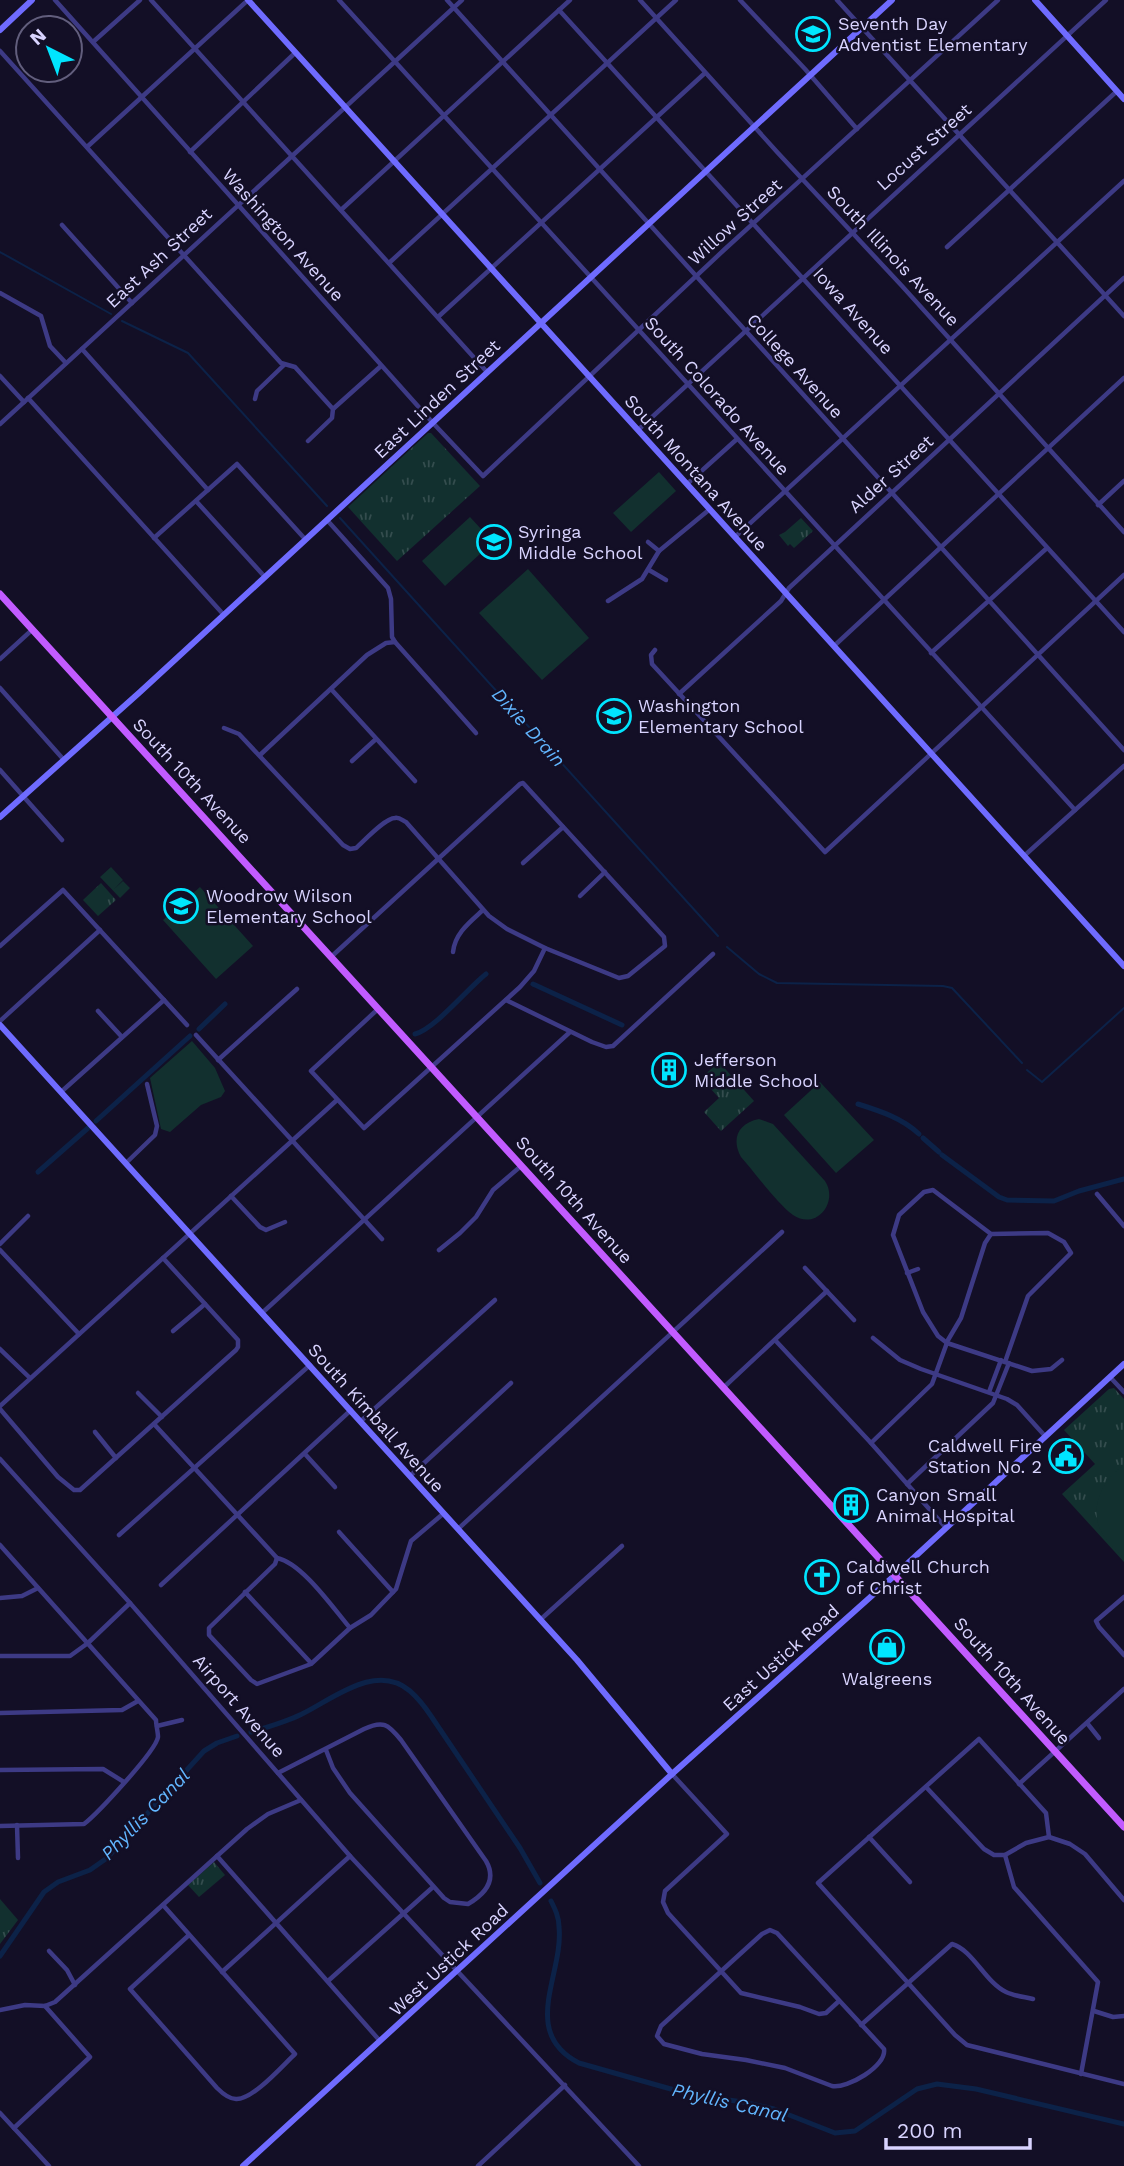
<svg xmlns="http://www.w3.org/2000/svg" width="1124" height="2166" viewBox="0 0 1124 2166" font-family="'Work Sans',sans-serif">
	<style>
		.grass { fill: url(#grass-tufts) }
		.garden { fill: #12302f }
		.lines { fill: none; stroke-linecap: round; stroke-linejoin: round }
		.stream { stroke: #0c2248; stroke-width: 2 }
		.canal { stroke: #0c2248; stroke-width: 5 }
		.street { stroke: #3d3a85; stroke-width: 4.5 }
		.secondary { stroke: #6f6bff; stroke-width: 6 }
		.primary { stroke: #c25bff; stroke-width: 7 }
		.labels { text-anchor: middle; stroke-width: 5; stroke-linejoin: round; paint-order: stroke }
		.poi-label { font-size: 18px; fill: #d9d4ff; stroke: #130f26; text-anchor: start }
		.street-label { font-size: 18px; fill: #d9d4ff; stroke: #130f26 }
		.water-label { font-size: 19px; font-style: italic; fill: #62b6ff; stroke: #130f26 }
	</style>
	<defs>
		<pattern id="grass-tufts" width="24" height="20" patternUnits="userSpaceOnUse" patternTransform="scale(1.75)"><rect width="24" height="20" fill="#12302f"/><path d="M3 7l-1-3M5 7V3M7 7l1-3M15 17l-1-3M17 17v-4M19 17l1-3" fill="none" stroke="#344d4e"/></pattern>
	</defs>
	<rect width="100%" height="100%" fill="#130f26"/>
	<!-- grass -->
	<g class="grass">
		<path d="M428 433H431L480 486 397 561 348 507Z"/>
		<path d="M801 518 813 531 794 548 790 544 788 546 779 535 785 532Z"/>
		<path d="M101 883 116 900 98 916 83 900Z"/>
		<path d="M719 1062 754 1101 721 1131 704 1112 719 1098 701 1078Z"/>
		<path d="M1114 1388 1124 1399V1562L1062 1494 1095 1464 1064 1430 1109 1389Z"/>
		<path d="M214 1862 225 1875 199 1897 188 1885Z"/>
		<path d="M0 1899 18 1920 0 1944Z"/>
	</g>
	<!-- garden -->
	<g class="garden">
		<path d="M659 472 676 491 631 532 613 513Z"/>
		<path d="M470 517 493 542 445 586 422 561Z"/>
		<path d="M528 569 589 638 542 680 479 613Z"/>
		<path d="M111 867 123 880 114 889 123 881 130 888 120 898 100 877Z"/>
		<path d="M200 887 253 946 216 979 163 920Z"/>
		<path d="M192 1041 215 1068 225 1091 221 1097 201 1105 170 1132 161 1129 150 1078Z"/>
		<path d="M820 1082 874 1140 836 1173 784 1115Z"/>
		<path d="M759 1119 773 1124 825 1181C839 1202 816 1231 793 1215 777 1203 755 1173 741 1157 731 1139 738 1123 759 1119Z"/>
		<path d="M1124 1465V1558C1117 1551 1107 1542 1102 1533 1088 1508 1103 1479 1124 1465Z"/>
	</g>
	<g class="lines">
		<!-- stream -->
		<g class="stream">
			<path d="M0 252 111 314"/>
			<path d="M122 321 188 353 327 506"/>
			<path d="M340 518 718 936"/>
			<path d="M727 947 759 974 777 983 943 986 952 988 1022 1063"/>
			<path d="M1027 1070 1042 1082 1124 1008"/>
		</g>
		<!-- canal -->
		<g class="canal">
			<path d="M533 984 622 1025"/>
			<path d="M199 1029 225 1004"/>
			<path d="M415 1034C435 1029 468 988 486 974"/>
			<path d="M858 1104C880 1111 902 1118 919 1134"/>
			<path d="M96 1121 190 1036"/>
			<path d="M923 1138 939 1152"/>
			<path d="M942 1155 999 1197 1007 1200 1054 1201 1079 1191 1124 1179"/>
			<path d="M38 1172 88 1128"/>
			<path d="M251 1732C268 1727 286 1722 302 1714 333 1699 376 1662 410 1691 418 1698 425 1707 431 1716L520 1848 540 1883"/>
			<path d="M551 1901C555 1909 559 1917 559 1927 564 1974 519 2032 579 2063L692 2095 743 2102 774 2109 835 2133 855 2131 917 2089 937 2084 976 2089 1124 2124"/>
			<path d="M0 1956 44 1892 58 1882 90 1870 107 1858 204 1751 217 1743 237 1736"/>
		</g>
		<!-- street -->
		<g class="street">
			<path d="M55 0 433 423 483 476 725 249 998 0"/>
			<path d="M151 0 487 372"/>
			<path d="M339 0 1075 810"/>
			<path d="M447 0 1124 750"/>
			<path d="M640 0 778 153 902 286 1124 532"/>
			<path d="M740 0 805 69 857 129"/>
			<path d="M837 0 1124 316"/>
			<path d="M559 10 1124 632"/>
			<path d="M93 42 140 0"/>
			<path d="M0 51 281 363 295 367 333 409 332 418 308 441"/>
			<path d="M87 147 248 0"/>
			<path d="M190 152 295 53"/>
			<path d="M341 210 570 0"/>
			<path d="M62 225 132 303"/>
			<path d="M947 247 1117 91"/>
			<path d="M389 263 676 0"/>
			<path d="M0 293 41 316 50 346 66 363"/>
			<path d="M438 317 705 73"/>
			<path d="M82 349 208 490"/>
			<path d="M0 376 24 402"/>
			<path d="M28 398 223 614"/>
			<path d="M255 399 257 391 284 365"/>
			<path d="M333 409 381 366"/>
			<path d="M0 424 462 0"/>
			<path d="M638 430 1106 0"/>
			<path d="M687 484 737 439"/>
			<path d="M196 501 264 576"/>
			<path d="M1098 505 1124 481"/>
			<path d="M327 520 388 588 391 599 392 637 395 642 476 733"/>
			<path d="M735 537 1124 181"/>
			<path d="M154 538 237 464 305 539"/>
			<path d="M648 542 659 551"/>
			<path d="M649 570 666 580"/>
			<path d="M608 601 642 579 659 551 710 509"/>
			<path d="M834 646 1124 378"/>
			<path d="M655 650 651 655 652 664 825 852 1124 575"/>
			<path d="M931 653 1047 548"/>
			<path d="M0 659 33 629"/>
			<path d="M0 688 64 760"/>
			<path d="M331 689 415 781"/>
			<path d="M679 694 781 601 789 588 1124 278"/>
			<path d="M224 728 239 734 343 845 350 849 356 848C364 841 385 818 395 818 399 817 402 820 406 822L489 916 507 929 545 948 619 978 628 976 665 946 664 937 523 783 520 784 331 957"/>
			<path d="M260 755 367 655 386 643 395 642"/>
			<path d="M352 761 376 739"/>
			<path d="M0 770 62 840"/>
			<path d="M1024 856 1124 766"/>
			<path d="M523 863 563 827"/>
			<path d="M580 896 605 872"/>
			<path d="M0 946 63 890 187 1025"/>
			<path d="M453 952C455 933 470 922 483 910"/>
			<path d="M506 1000 592 1042 606 1047 613 1046 713 954"/>
			<path d="M378 1009 311 1071 364 1128 520 987 534 971 545 948"/>
			<path d="M98 1011 122 1037"/>
			<path d="M0 1021 100 930"/>
			<path d="M196 1035 382 1239"/>
			<path d="M218 1060 297 989"/>
			<path d="M61 1092 164 1000"/>
			<path d="M126 1163 155 1135 157 1126 147 1084"/>
			<path d="M1097 1194 1124 1226"/>
			<path d="M231 1196 260 1227 266 1230 285 1222"/>
			<path d="M0 1244 28 1216"/>
			<path d="M0 1250 79 1334"/>
			<path d="M439 1250 460 1233 476 1217 493 1190 521 1166"/>
			<path d="M805 1268 854 1320"/>
			<path d="M907 1273 918 1269"/>
			<path d="M262 1313 570 1032"/>
			<path d="M173 1331 205 1304"/>
			<path d="M873 1338 900 1360 921 1369 1007 1399 1017 1405 1045 1436"/>
			<path d="M775 1340 871 1443 946 1528"/>
			<path d="M0 1349 30 1378"/>
			<path d="M1005 1362 1028 1296 1071 1253 1064 1242 1048 1233 991 1234 933 1190 924 1192 899 1215 893 1235 923 1312 938 1336 947 1343 1032 1371 1051 1369 1062 1360"/>
			<path d="M1110 1377 1124 1392"/>
			<path d="M723 1388 827 1291"/>
			<path d="M989 1392 1001 1360"/>
			<path d="M138 1393 162 1417"/>
			<path d="M0 1406 337 1100"/>
			<path d="M0 1409 58 1477 74 1490H80L236 1350 238 1347V1340L163 1258"/>
			<path d="M361 1421 495 1300"/>
			<path d="M154 1424 277 1558C302 1563 333 1608 350 1628"/>
			<path d="M95 1432 116 1458"/>
			<path d="M871 1443 932 1384 948 1340 961 1318 985 1243 991 1234"/>
			<path d="M305 1454 335 1487"/>
			<path d="M0 1459 130 1603 350 1856 639 2166"/>
			<path d="M410 1476 511 1383"/>
			<path d="M907 1484 993 1403 1009 1363"/>
			<path d="M458 1529 782 1232"/>
			<path d="M339 1532 393 1592"/>
			<path d="M119 1535 310 1365"/>
			<path d="M0 1545 156 1720C156 1725 158 1732 158 1737 156 1751 97 1814 84 1824L0 1826"/>
			<path d="M277 1558 275 1564 209 1628V1635L251 1680 257 1684 311 1664 350 1628 371 1615 396 1589 411 1541 444 1513"/>
			<path d="M161 1585 351 1410"/>
			<path d="M245 1592 311 1663"/>
			<path d="M1124 1597 1096 1621 1099 1627 1124 1655"/>
			<path d="M0 1598 22 1596 38 1588"/>
			<path d="M540 1620 622 1546"/>
			<path d="M0 1656H70L88 1643 130 1603"/>
			<path d="M0 1713 122 1710 138 1701"/>
			<path d="M1087 1723 1099 1738"/>
			<path d="M157 1726 182 1720"/>
			<path d="M0 1770 103 1769 124 1782"/>
			<path d="M278 1773 364 1729C383 1720 388 1724 401 1740L486 1861C497 1880 485 1894 468 1904L450 1902 444 1898 350 1793 333 1768 326 1750"/>
			<path d="M672 1774 727 1834 665 1891 663 1902 668 1913 741 1993 800 2007 819 2014 826 2013 839 2001"/>
			<path d="M1019 1784 1124 1689"/>
			<path d="M926 1787 984 1849 994 1855H1005L1026 1843 1049 1837 1070 1844 1085 1854 1124 1900"/>
			<path d="M17 1825 18 1858"/>
			<path d="M869 1837 910 1882"/>
			<path d="M1049 1837 1046 1813 979 1739 818 1883 955 2035 967 2045 1124 2084"/>
			<path d="M1005 1855 1014 1887 1098 1982 1081 2074"/>
			<path d="M217 1856 380 2041"/>
			<path d="M163 1905 295 2054C283 2065 253 2100 236 2099 229 2099 222 2093 217 2088L130 1989 189 1935"/>
			<path d="M770 1930 777 1933 884 2049C887 2066 847 2089 832 2086L785 2068 746 2060 702 2054 664 2044 657 2036 661 2026 762 1934Z"/>
			<path d="M49 1951 67 1970 75 1985"/>
			<path d="M222 1972 350 1856"/>
			<path d="M328 1981 433 1887"/>
			<path d="M0 2010 25 2005 45 2006 55 2002 247 1829 268 1814 301 1800"/>
			<path d="M1094 2011 1113 2017 1124 2016"/>
			<path d="M861 2025 952 1944C973 1950 985 1982 1006 1992 1014 1996 1025 1997 1033 1999"/>
			<path d="M0 2113 49 2166"/>
			<path d="M14 2128 90 2057 45 2006"/>
			<path d="M478 2166 565 2085"/>
		</g>
		<!-- secondary -->
		<g class="secondary">
			<path d="M248 0 1124 966"/>
			<path d="M1035 0 1124 99"/>
			<path d="M0 30 32 0"/>
			<path d="M0 817 140 692 892 0"/>
			<path d="M0 1025 577 1660 672 1774"/>
			<path d="M243 2166 672 1774 894 1576 1124 1364"/>
		</g>
		<!-- primary -->
		<path class="primary" d="M0 594 1124 1827"/>
	</g>
	<!-- icons -->
	<defs>
		<g id="school-ring" transform="scale(1.75)"><circle r="9.5" fill="#130f26" stroke="#00e5ff" stroke-width="1.5"/><path d="M0-5L7-2L0 1L-7-2ZM-4 1L0 2.5L4 1V4Q0 6-4 4Z" fill="#00e5ff"/></g>
		<g id="building-ring" transform="scale(1.75)"><circle r="9.5" fill="#130f26" stroke="#00e5ff" stroke-width="1.5"/><path d="M-4-6H4V6H1V3H-1V6H-4ZM-2.5-4.3h1.7v1.8h-1.7ZM.8-4.3h1.7v1.8H.8ZM-2.5-1h1.7V.8h-1.7ZM.8-1h1.7V.8H.8Z" fill="#00e5ff"/></g>
		<g id="civic-ring" transform="scale(1.75)"><circle r="9.5" fill="#130f26" stroke="#00e5ff" stroke-width="1.5"/><path d="M-.6-6.5H3V-4.5H.6V-3L4-1V1h2V6H-6V1h2V-1L-.6-3ZM-1.2 2.5V6h2.4V2.5Z" fill="#00e5ff"/></g>
		<g id="church-ring" transform="scale(1.75)"><circle r="9.5" fill="#130f26" stroke="#00e5ff" stroke-width="1.5"/><path d="M-1.2-6h2.4v3.5h3.3v2.4h-3.3V6h-2.4V-.1h-3.3v-2.4h3.3Z" fill="#00e5ff"/></g>
		<g id="shop-ring" transform="scale(1.75)"><circle r="9.5" fill="#130f26" stroke="#00e5ff" stroke-width="1.5"/><path d="M-5-2.5h2.3a2.7 3.5 0 0 1 5.4 0H5L5.5 6h-11ZM-1.5-2.5h3a1.5 2.3 0 0 0-3 0Z" fill="#00e5ff"/></g>
	</defs>
	<g fill-rule="evenodd">
		<use href="#school-ring" x="813" y="34"/>
		<use href="#school-ring" x="494" y="542"/>
		<use href="#school-ring" x="614" y="716"/>
		<use href="#school-ring" x="181" y="906"/>
		<use href="#building-ring" x="669" y="1070"/>
		<use href="#civic-ring" x="1066" y="1456"/>
		<use href="#building-ring" x="851" y="1505"/>
		<use href="#church-ring" x="822" y="1577"/>
		<use href="#shop-ring" x="887" y="1647"/>
	</g>
	<g class="labels">
		<!-- poi labels -->
		<g class="poi-label">
			<text x="838" y="30">Seventh Day<tspan x="838" dy="21">Adventist Elementary</tspan></text>
			<text x="518" y="538">Syringa<tspan x="518" dy="21">Middle School</tspan></text>
			<text x="638" y="712">Washington<tspan x="638" dy="21">Elementary School</tspan></text>
			<text x="206" y="902">Woodrow Wilson<tspan x="206" dy="21">Elementary School</tspan></text>
			<text x="694" y="1066">Jefferson<tspan x="694" dy="21">Middle School</tspan></text>
			<text x="1042" y="1452" text-anchor="end">Caldwell Fire<tspan x="1042" dy="21">Station No. 2</tspan></text>
			<text x="876" y="1501">Canyon Small<tspan x="876" dy="21">Animal Hospital</tspan></text>
			<text x="846" y="1573">Caldwell Church<tspan x="846" dy="21">of Christ</tspan></text>
			<text x="887" y="1685" text-anchor="middle">Walgreens</text>
		</g>
		<!-- street labels -->
		<g class="street-label">
			<text transform="translate(924 147) rotate(-42)" y="6">Locust Street</text>
			<text transform="translate(735 222) rotate(-42)" y="6">Willow Street</text>
			<text transform="translate(283 235) rotate(48)" y="6">Washington Avenue</text>
			<text transform="translate(893 256) rotate(47)" y="6">South Illinois Avenue</text>
			<text transform="translate(159 258) rotate(-43)" y="6">East Ash Street</text>
			<text transform="translate(853 311) rotate(48)" y="6">Iowa Avenue</text>
			<text transform="translate(795 366) rotate(48)" y="6">College Avenue</text>
			<text transform="translate(717 396) rotate(48)" y="6">South Colorado Avenue</text>
			<text transform="translate(437 399) rotate(-43)" y="6">East Linden Street</text>
			<text transform="translate(696 473) rotate(48)" y="6">South Montana Avenue</text>
			<text transform="translate(891 474) rotate(-42)" y="6">Alder Street</text>
			<text transform="translate(192 781) rotate(47)" y="6">South 10th Avenue</text>
			<text transform="translate(574 1200) rotate(48)" y="6">South 10th Avenue</text>
			<text transform="translate(376 1418) rotate(48)" y="6">South Kimball Avenue</text>
			<text transform="translate(781 1658) rotate(-42)" y="6">East Ustick Road</text>
			<text transform="translate(1012 1681) rotate(48)" y="6">South 10th Avenue</text>
			<text transform="translate(239 1706) rotate(49)" y="6">Airport Avenue</text>
			<text transform="translate(449 1960) rotate(-43)" y="6">West Ustick Road</text>
		</g>
		<!-- water labels -->
		<g class="water-label">
			<text transform="translate(529 727) rotate(48)" y="7">Dixie Drain</text>
			<text transform="translate(145 1814) rotate(-46)" y="7">Phyllis Canal</text>
			<text transform="translate(730 2102) rotate(13)" y="7">Phyllis Canal</text>
		</g>
	</g>
	<!-- north arrow -->
	<g transform="translate(49 49) rotate(318)"><circle r="33" fill="#130f26" stroke="#625e7d" stroke-width="2"/>
	<path d="M0-5L12 26L0 18L-12 26Z" fill="#00e5ff"/>
	<text y="-10" font-size="19" font-weight="bold" text-anchor="middle" fill="#d9d4ff">N</text>
	</g>
	<!-- scale -->
	<path d="M886 2138v10h144v-10" fill="none" stroke="#d9d4ff" stroke-width="3.5"/>
	<text x="897" y="2138" font-size="21" fill="#d9d4ff" stroke="#130f26" stroke-width="5" paint-order="stroke">200 m</text>
</svg>
